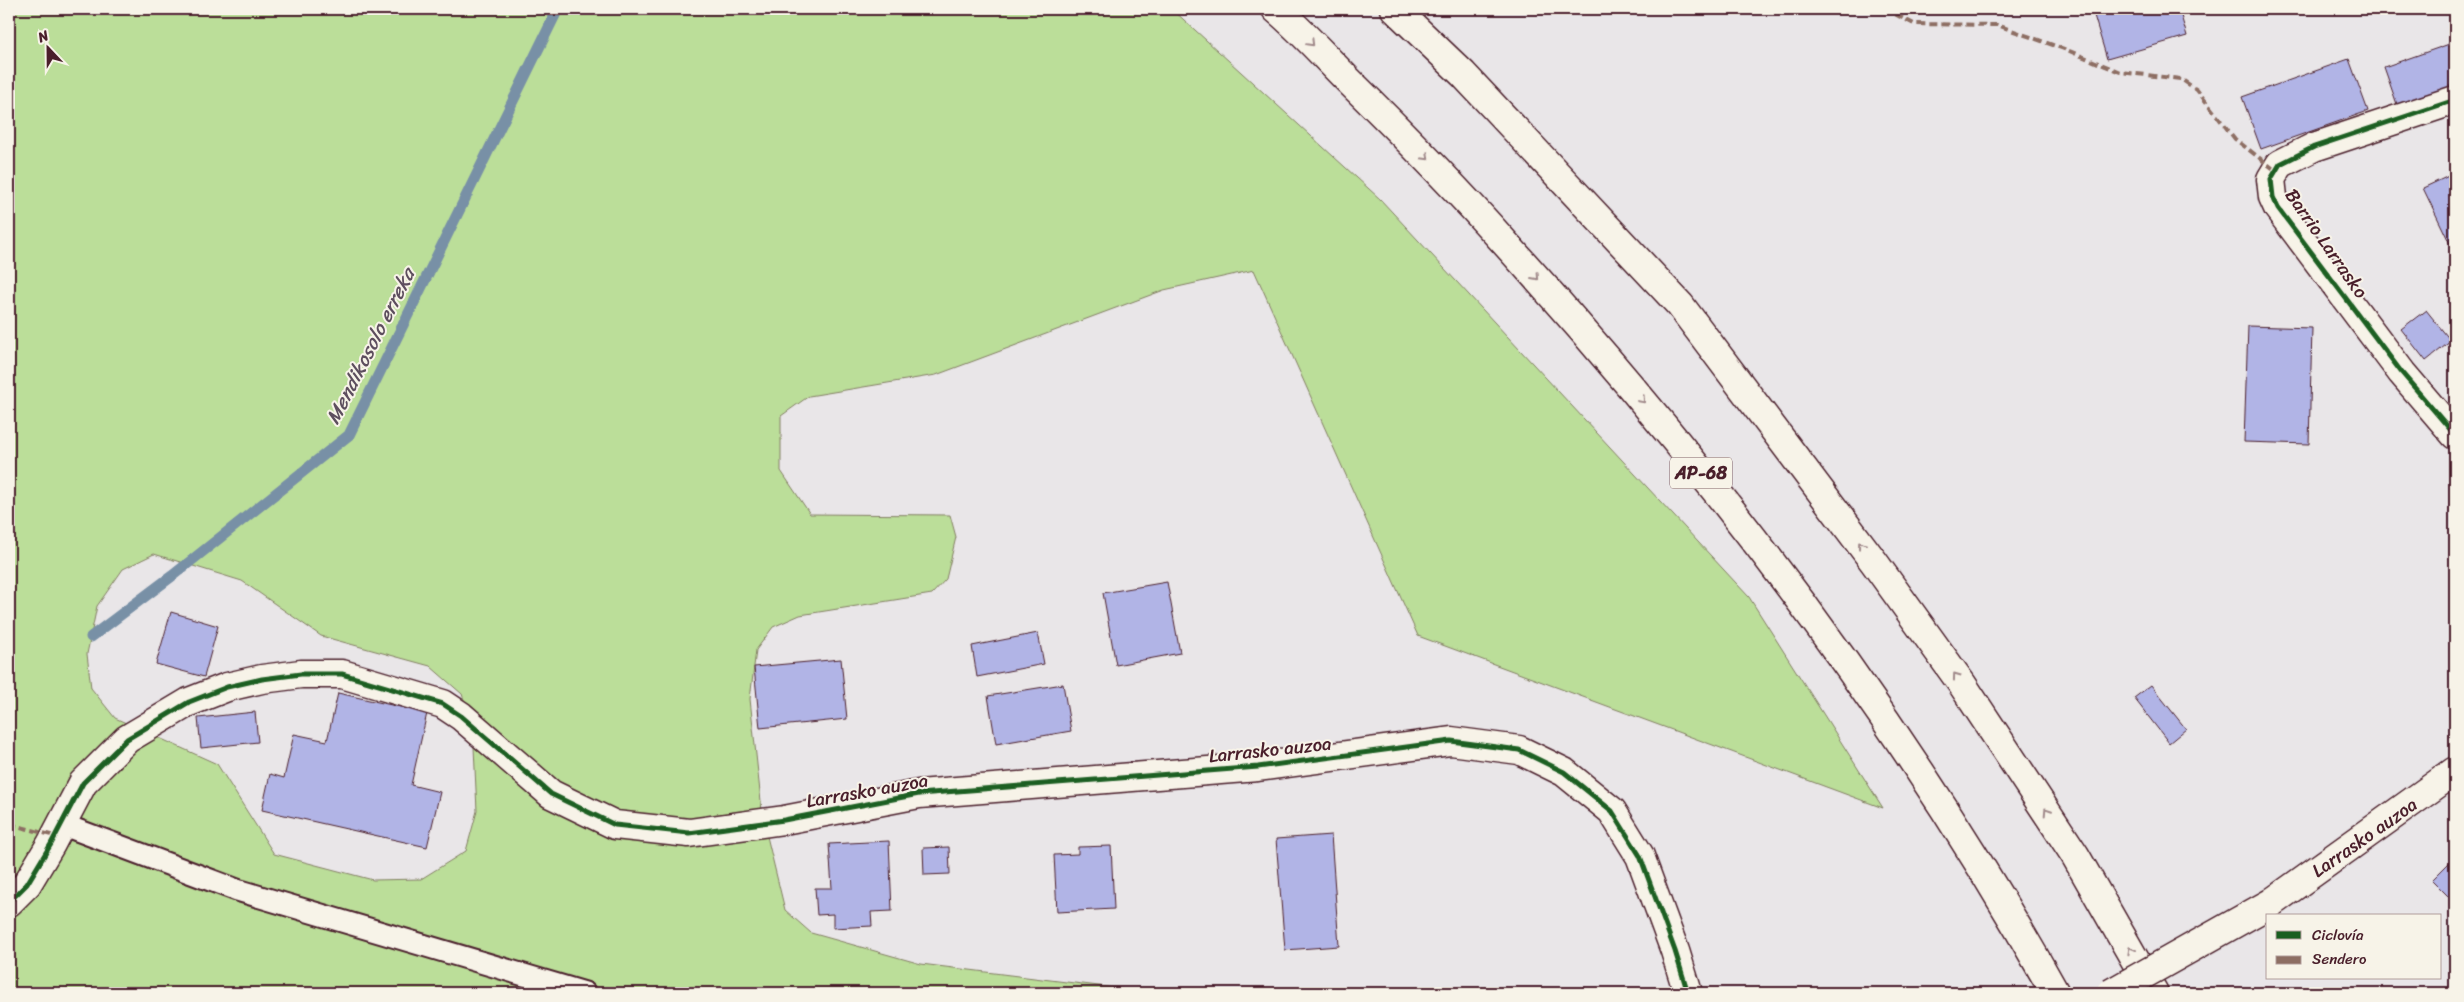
<svg xmlns="http://www.w3.org/2000/svg" width="2464" height="1002" viewBox="0 0 2464 1002" font-family="Sriracha,sans-serif">
	<style>
		.green { fill: #bbde99; stroke: #827e62; fill-rule: evenodd }
		.lines { fill: none; stroke-linecap: round; stroke-linejoin: round }
		.stream { stroke: #7890a6; stroke-width: 11 }
		.building { fill: #b1b4e6; stroke: #4a1f2b }
		.lane-casing { stroke: #4a1f2b; stroke-width: 25 }
		.street-casing { stroke: #4a1f2b; stroke-width: 31 }
		.highway-casing { stroke: #4a1f2b; stroke-width: 31 }
		.lane { stroke: #f7f3e8; stroke-width: 21 }
		.street { stroke: #f7f3e8; stroke-width: 28 }
		.highway { stroke: #f7f3e8; stroke-width: 28 }
		.street-bridge-casing { stroke: #4a1f2b; stroke-width: 31; stroke-linecap: butt }
		.street-bridge { stroke: #f7f3e8; stroke-width: 28 }
		.quiet { stroke: #8d6e63; stroke-width: 4; stroke-dasharray: 8 4; stroke-linecap: butt }
		.cycleway-casing { stroke: #f7f3e8; stroke-width: 8 }
		.cycleway { stroke: #1b5e20; stroke-width: 5 }
		.oneway { stroke: #a0898a }
		.labels { text-anchor: middle; stroke-width: 4; stroke-linejoin: round; paint-order: stroke }
		.shield { fill: #f7f3e8; stroke: #7e5f64; stroke-width: 1 }
		.shield-label { font-size: 18px; font-weight: bold; fill: #4a1f2b }
		.street-label { font-size: 19px; fill: #4a1f2b; stroke: #f7f3e8 }
		.water-label { font-size: 20px; font-style: italic; fill: #5d4e5e; stroke: #f7f3e8 }
	</style>
	<rect width="100%" height="100%" fill="#e9e6e8"/>
	<filter id="ink" filterUnits="userSpaceOnUse"><feTurbulence type="fractalNoise" baseFrequency=".02" numOctaves="2"/><feDisplacementMap in="SourceGraphic" scale="10" xChannelSelector="R" yChannelSelector="G"/><feConvolveMatrix kernelMatrix="1 2 1 2 8 2 1 2 1" color-interpolation-filters="sRGB"/></filter>
	<g filter="url(#ink)">
		<!-- green -->
		<path class="green" d="M9 9H1172L1380 199 1749 597 1883 808 1418 636 1254 270 1164 290 936 375 809 396 781 416V471L810 514 950 515 956 537 946 579 932 594 800 615 773 627 756 650 750 699 763 820 785 910 811 933 921 964 1123 989 1127 993H9ZM154 554 242 581 321 636 430 666 462 694 473 726 477 811 466 851 421 879 373 880 274 854 217 764 115 718 91 688 87 654 97 606 123 569Z"/>
		<g class="lines">
			<!-- stream -->
			<path class="stream" d="M91 637 172 576 349 435 558 9"/>
		</g>
		<!-- building -->
		<g class="building">
			<path d="M2106 9H2179L2187 36 2107 59 2093 12Z"/>
			<path d="M2455 42V91L2399 110 2384 67Z"/>
			<path d="M2349 59 2368 111 2261 149 2242 97Z"/>
			<path d="M2455 173V254L2423 188Z"/>
			<path d="M2426 310 2451 341 2426 361 2401 329Z"/>
			<path d="M2248 326 2312 328 2309 444 2244 442Z"/>
			<path d="M1167 582 1180 653 1116 665 1103 593Z"/>
			<path d="M171 612 218 626 204 677 156 664Z"/>
			<path d="M1038 633 1044 664 977 677 972 646Z"/>
			<path d="M841 659 847 719 760 728 754 667Z"/>
			<path d="M1063 684 1071 731 996 744 988 696Z"/>
			<path d="M2151 685 2186 729 2169 743 2134 698Z"/>
			<path d="M338 693 427 713 411 785 440 792 427 847 262 810 270 774 284 778 294 734 327 741Z"/>
			<path d="M255 712 258 742 201 748 198 718Z"/>
			<path d="M1331 835 1339 946 1285 950 1276 839Z"/>
			<path d="M889 841 892 911 871 912 872 926 833 928V914L817 915 815 888H832L829 844Z"/>
			<path d="M1111 846 1114 909 1057 912 1054 855 1078 854V847Z"/>
			<path d="M949 847 950 874 924 875 923 848Z"/>
			<path d="M2455 857V903L2432 880Z"/>
		</g>
		<g class="lines">
			<!-- lane casing -->
			<g class="lane-casing">
				<path id="lane" d="M61 824 237 890 585 993"/>
			</g>
			<!-- street casing -->
			<g class="street-casing">
				<g id="street">
					<path d="M2455 100 2314 147 2280 164 2271 179 2273 197 2278 208 2402 373 2455 435"/>
					<path d="M9 902 27 884 51 844 83 783 127 739 189 702 227 687 262 679 301 674H342L443 704 461 716 551 794 615 825 689 833 784 820 919 794 1258 767 1451 741 1519 750 1564 772 1612 811 1640 856 1675 951 1688 993"/>
					<path d="M2271 903 2455 771"/>
				</g>
			</g>
			<!-- highway casing -->
			<g class="highway-casing">
				<g id="highway">
					<path d="M1276 9C1301 30 1324 56 1348 80 1402 133 1455 187 1506 244 1714 473 1904 722 2055 993"/>
					<path d="M1395 9 1463 74 1680 305 1874 562 1962 684 2075 855 2154 993"/>
				</g>
			</g>
			<!-- lane -->
			<use href="#lane" class="lane"/>
			<!-- street -->
			<use href="#street" class="street"/>
			<!-- highway -->
			<use href="#highway" class="highway"/>
			<!-- street-bridge casing -->
			<g class="street-bridge-casing">
				<path id="street-bridge" d="M2111 993 2271 903"/>
			</g>
			<!-- street-bridge -->
			<use href="#street-bridge" class="street-bridge"/>
			<!-- quiet -->
			<g class="quiet">
				<path d="M1885 9 1914 24 1997 25 2067 50 2120 72 2181 79 2197 90 2235 139 2275 170"/>
				<path d="M9 824 55 836"/>
			</g>
			<!-- cycleway casing -->
			<g class="cycleway-casing">
				<g id="cycleway">
					<path d="M2455 100 2314 147 2280 164 2271 179 2273 197 2278 208 2402 373 2455 435"/>
					<path d="M9 902 27 884 51 844 83 783 127 739 189 702 227 687 262 679 301 674H342L443 704 461 716 551 794 615 825 689 833 784 820 919 794 1258 767 1451 741 1519 750 1564 772 1612 811 1640 856 1675 951 1688 993"/>
				</g>
			</g>
			<!-- cycleway -->
			<use href="#cycleway" class="cycleway"/>
		</g>
		<!-- one-way arrows -->
		<defs><path id="oneway-chevron" d="M-2-3.5L2.5 0L-2 3.5" fill="none" stroke-width="1.6" stroke-linecap="round" stroke-linejoin="round" transform="scale(1.25)"/></defs>
		<g class="oneway">
			<use href="#oneway-chevron" transform="translate(1311 43) rotate(45)"/>
			<use href="#oneway-chevron" transform="translate(1426 157) rotate(45)"/>
			<use href="#oneway-chevron" transform="translate(1536 277) rotate(48)"/>
			<use href="#oneway-chevron" transform="translate(1642 400) rotate(49)"/>
			<use href="#oneway-chevron" transform="translate(1861 545) rotate(-127)"/>
			<use href="#oneway-chevron" transform="translate(1956 676) rotate(-126)"/>
			<use href="#oneway-chevron" transform="translate(2047 811) rotate(-123)"/>
			<use href="#oneway-chevron" transform="translate(2131 950) rotate(-119)"/>
		</g>
	</g>
	<g class="labels">
		<!-- shield labels -->
		<rect class="shield" x="1670" y="457.5" width="62" height="31" rx="4"/>
		<g class="shield-label">
			<text x="1701" y="479">AP-68</text>
		</g>
		<!-- street labels -->
		<g class="street-label">
			<text transform="translate(2327 243) rotate(55)" y="7">Barrio Larrasko</text>
			<text transform="translate(1270 749) rotate(-6)" y="7">Larrasko auzoa</text>
			<text transform="translate(867 790) rotate(-10)" y="7">Larrasko auzoa</text>
			<text transform="translate(2364 837) rotate(-35)" y="7">Larrasko auzoa</text>
		</g>
		<!-- water labels -->
		<g class="water-label">
			<text transform="translate(370 346) rotate(-63)" y="7">Mendikosolo erreka</text>
		</g>
	</g>
	<!-- margin -->
	<rect width="2464" height="1002" fill="none" stroke="#f7f3e8" stroke-width="30"/>
	<rect x="15" y="15" width="2434" height="972" fill="none" stroke="#4a1f2b" stroke-width="2" filter="url(#ink)"/>
	<!-- legend -->
	<rect x="2266" y="914" width="175" height="65" fill="#f7f3e8" stroke="#b29e9c"/>
	<rect x="2276" y="931" width="25" height="8" fill="#1b5e20" stroke="#b29e9c"/>
	<text x="2312" y="940" font-size="15" fill="#4a1f2b">Ciclovía</text>
	<rect x="2276" y="956" width="25" height="8" fill="#8d6e63" stroke="#b29e9c"/>
	<text x="2312" y="964" font-size="15" fill="#4a1f2b">Sendero</text>
	<!-- north arrow -->
	<g transform="translate(48 48) rotate(338)" stroke="#f7f3e8" stroke-width="4" paint-order="stroke">
	<path d="M0-4L9 19L0 12L-9 19Z" fill="#4a1f2b"/>
	<text y="-8" font-size="14" font-weight="bold" text-anchor="middle" fill="#4a1f2b">N</text>
	</g>
</svg>
